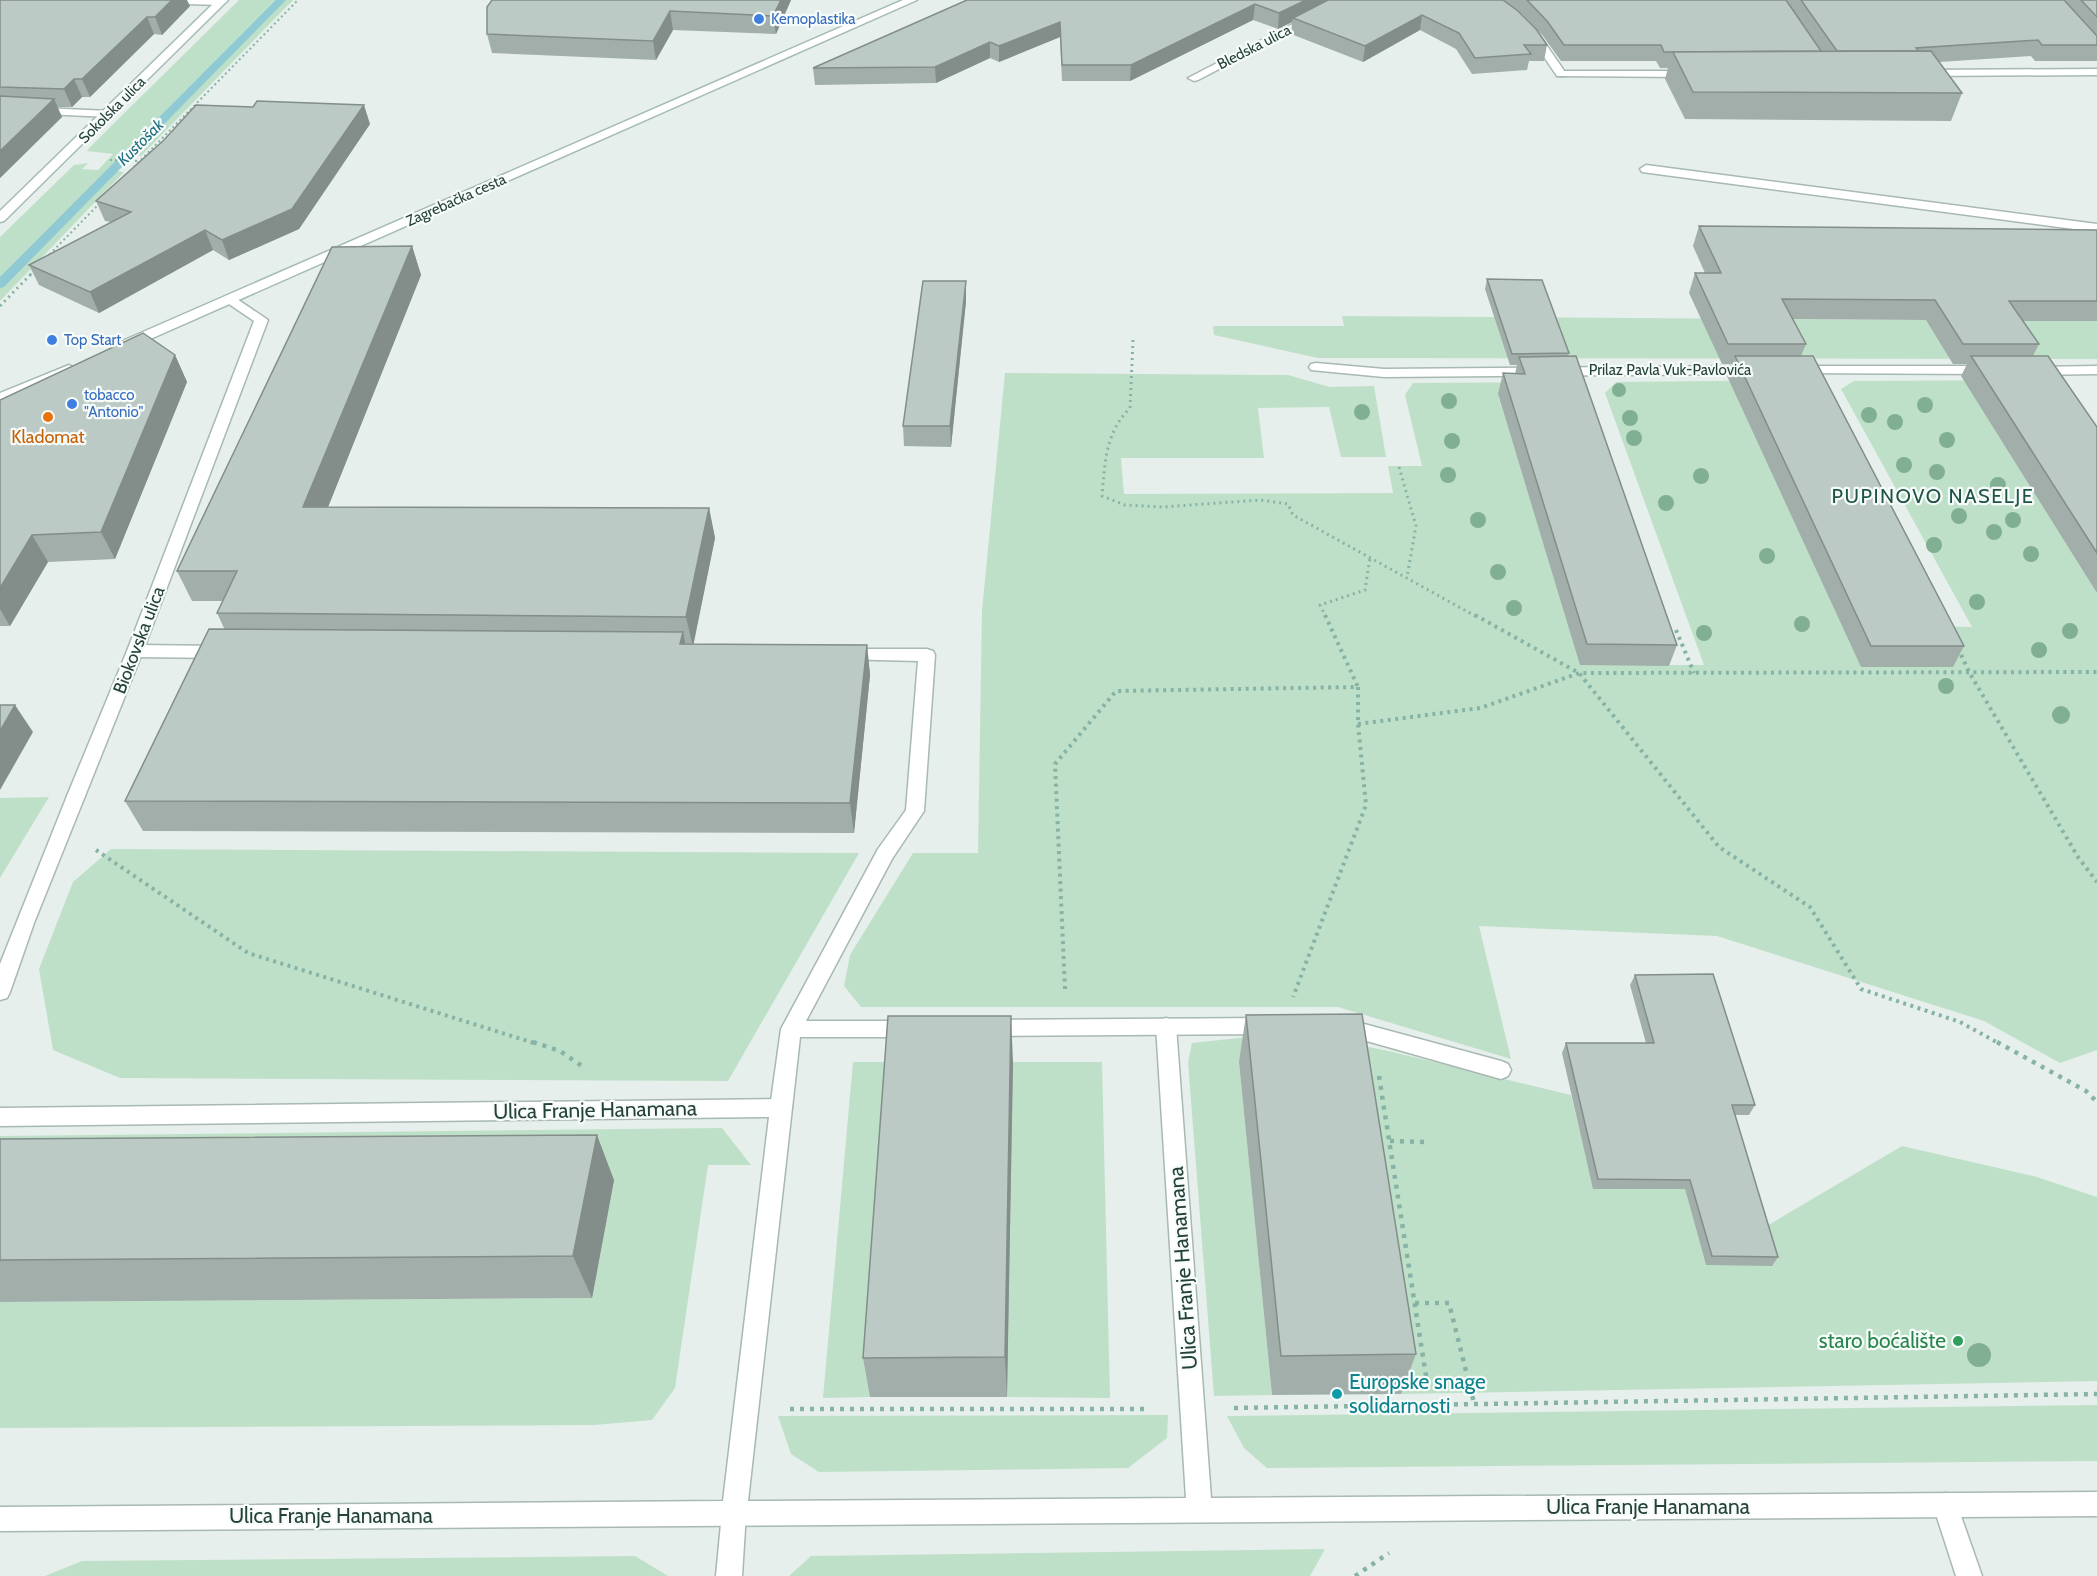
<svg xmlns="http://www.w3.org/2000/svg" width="2097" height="1576" viewBox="0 0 2097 1576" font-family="Cabin,sans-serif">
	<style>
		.green { fill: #bfe0c8 }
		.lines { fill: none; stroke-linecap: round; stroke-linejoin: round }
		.stream { fill: #8ec9d4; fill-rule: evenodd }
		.lane-casing { stroke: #a8b8b2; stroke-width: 3 }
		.street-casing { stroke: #a8b8b2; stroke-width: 3 }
		.secondary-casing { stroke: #a4bbb3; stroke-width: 3 }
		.path-far3 { stroke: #86b3a5; stroke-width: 2; stroke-dasharray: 2 3; stroke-linecap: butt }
		.path-far2 { stroke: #86b3a5; stroke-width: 3; stroke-dasharray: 2 4; stroke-linecap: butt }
		.path-far1 { stroke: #86b3a5; stroke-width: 4; stroke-dasharray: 3 4.5; stroke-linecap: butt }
		.path { stroke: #86b3a5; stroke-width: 4.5; stroke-dasharray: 4 6; stroke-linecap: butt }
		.lane { fill: #fff; fill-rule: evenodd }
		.street { fill: #fff; fill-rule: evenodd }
		.secondary { fill: #fff; fill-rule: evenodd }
		.tree { fill: #80af93 }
		.wall { fill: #a1aea9 }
		.shaded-wall { fill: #838d89 }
		.building { fill: #bbcac4; stroke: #838d89; stroke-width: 1.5 }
		.shop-dot { fill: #3f7fe0; stroke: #f7fbf9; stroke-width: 2 }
		.food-dot { fill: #e8710a; stroke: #f7fbf9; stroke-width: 2 }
		.leisure-dot { fill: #2e9e5b; stroke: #f7fbf9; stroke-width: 2 }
		.culture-dot { fill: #0f9aa8; stroke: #f7fbf9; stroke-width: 2 }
		.labels { text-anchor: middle; stroke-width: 4.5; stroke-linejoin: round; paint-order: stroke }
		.far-shop-label { font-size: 15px; fill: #366cbe; stroke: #f7fbf9; text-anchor: start }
		.far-street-label { font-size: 15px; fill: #24423a; stroke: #f7fbf9 }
		.far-water-label { font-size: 16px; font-style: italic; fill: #1c6f80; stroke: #f7fbf9 }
		.food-label { font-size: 18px; fill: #c56008; stroke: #f7fbf9 }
		.street-label { font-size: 18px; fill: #24423a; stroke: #f7fbf9 }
		.neighbourhood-label { font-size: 20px; letter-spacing: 1.5px; fill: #1f5548; stroke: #f7fbf9 }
		.near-street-label { font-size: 21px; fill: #24423a; stroke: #f7fbf9 }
		.near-leisure-label { font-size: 21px; fill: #27864d; stroke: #f7fbf9; text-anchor: end }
		.near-culture-label { font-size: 21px; fill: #0d838f; stroke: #f7fbf9; text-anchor: start }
	</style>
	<rect width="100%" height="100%" fill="#e6efeb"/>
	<!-- green -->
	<g class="green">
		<path d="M239 0H293L141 156H132L117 171 124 172 0 301V237L74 165 88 163 82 169 98 170 113 154 87 151 90 147Z"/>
		<path d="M1342 316 2097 321V359L1318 358 1214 335 1213 326H1344Z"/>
		<path d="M1005 373 1288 375 1330 387 1374 386 1386 457H1341L1329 407 1258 408 1264 458H1121L1124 494 1393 493 1388 466H1422L1405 395 1413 383 1561 382 1577 394 1498 395 1581 665H1704L1605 393 1616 382 1793 380 1933 626 1972 627 1841 389 1854 381 2028 380 2097 593V1050L2060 1063 1984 1021 1717 936 1479 926 1511 1059 1338 1007H861L844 986 850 955 913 853H978L982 611Z"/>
		<path d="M49 797 0 878V798Z"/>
		<path d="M111 849 859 853 728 1081 120 1078 53 1050 39 969 73 882Z"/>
		<path d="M1310 1035 1393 1052 1571 1095 1594 1189H1685L1706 1265 1760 1230 1902 1146 2037 1177 2097 1197V1381L1401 1394 1351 1061 1239 1062 1272 1395 1214 1396 1188 1062 1192 1043 1248 1037Z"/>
		<path d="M853 1062H894L870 1397 823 1398Z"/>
		<path d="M1013 1062H1102L1110 1398 1007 1397Z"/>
		<path d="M722 1128 751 1165H708L675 1388 652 1420 594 1425 0 1428V1302L592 1298 0 1184V1136Z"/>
		<path d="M2097 1405V1461L1267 1468 1244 1448 1227 1416Z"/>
		<path d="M1168 1415 1167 1438 1128 1468 819 1472 791 1454 778 1416Z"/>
		<path d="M1325 1549 1310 1576H789L811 1556Z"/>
		<path d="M635 1556 668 1576H45L82 1561Z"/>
	</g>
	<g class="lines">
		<!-- stream -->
		<path class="stream" d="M276 0H286L4 287 0 288V277Z"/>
		<!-- lane casing -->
		<g class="lane-casing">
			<g id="lane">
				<path d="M2097 69V75L1925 76 1919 73 1925 70Z"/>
				<path d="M1561 71H1690L1696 74 1690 77 1557 76V72Z"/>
				<path d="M1646 165 2097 224V232L1642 172 1640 169Z"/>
				<path d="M135 645 223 646 229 648 231 652 229 656 223 658 135 657 129 655 127 651 129 647Z"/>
				<path d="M845 649H927L933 651 935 655 924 811 892 859 806 1021H912L919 1023 922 1029 919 1035 912 1037H800L792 1108 788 1114 781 1117 774 1114 770 1108 781 1029 878 849 906 810 918 661 839 659 837 655 839 651Z"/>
				<path d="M76 789 82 791 85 796 34 923 10 992 7 998 0 1000V964L67 796 70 791Z"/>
				<path d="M1269 1018 1276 1020 1279 1026 1276 1032 1269 1034 988 1036 981 1034 978 1028 981 1022 988 1020Z"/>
				<path d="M1342 1018 1501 1061 1508 1064 1511 1070 1508 1076 1501 1079 1342 1034 1335 1032 1332 1026 1335 1020Z"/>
				<path d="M1945 1493 1954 1496 1982 1576H1956L1933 1505 1936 1496Z"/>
				<path d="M734 1501 743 1504 746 1513 742 1576H716L722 1513 725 1504Z"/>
			</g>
		</g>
		<!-- street casing -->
		<g class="street-casing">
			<g id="street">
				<path d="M145 0H224L225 2 220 5 150 3Z"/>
				<path d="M1339 0H1352L1198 80 1194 81 1188 78Z"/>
				<path d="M1532 29 1536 30 1565 72V76H1557L1527 32Z"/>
				<path d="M0 106 109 111 115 114 109 117 0 112Z"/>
				<path d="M231 295 268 320 143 651 85 796 82 801 76 803 70 801 67 796 127 651 254 321 226 302 224 299Z"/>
				<path d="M1316 363 1384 369 1754 366 1761 370 1754 374 1384 377 1311 370 1309 367 1311 364Z"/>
				<path d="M1797 366H1988L1995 370 1988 374 1792 373 1790 370Z"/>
				<path d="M2097 366V374L2034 375 2027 371 2034 367Z"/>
				<path d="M1166 1018 1173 1020 1176 1026 1211 1498 2097 1492V1516L0 1531V1507L723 1501 769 1117 0 1126V1108L781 1099 788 1102 792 1108 748 1501 1186 1498 1156 1026 1159 1020Z"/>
			</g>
		</g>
		<!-- secondary casing -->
		<g class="secondary-casing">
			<g id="secondary">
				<path d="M217 0H228L4 221 0 222V211Z"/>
				<path d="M903 0H917L130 348H120L118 345 120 342Z"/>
				<path d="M69 365 76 369 74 372 0 402V393Z"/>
			</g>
		</g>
		<!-- path-far3 -->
		<g class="path-far3">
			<path d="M110 160 139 161"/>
			<path d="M134 167 298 0"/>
			<path d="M46 258 102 201"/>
			<path d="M30 275 35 270"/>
		</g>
		<!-- path-far2 -->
		<g class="path-far2">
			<path d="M0 306 32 273"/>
			<path d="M1133 340 1130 408C1105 433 1105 463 1102 496L1125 505 1163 507 1260 500 1288 504 1293 515 1477 617"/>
			<path d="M1399 467 1416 526 1407 577"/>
			<path d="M1326 617 1320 605 1365 590 1370 558"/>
		</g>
		<!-- path-far1 -->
		<g class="path-far1">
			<path d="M1325 615 1358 687"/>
			<path d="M1475 615 1579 673 1719 847 1810 907 1861 989 1960 1022 2000 1044"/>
			<path d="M1676 630 1694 673"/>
			<path d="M1958 648 1969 672 2078 857 2097 882"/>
			<path d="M1358 724 1480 708 1579 673 2097 672"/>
			<path d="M96 850 248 953 537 1044"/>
			<path d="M1065 989 1055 764 1116 691 1358 687V724L1366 805 1293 997"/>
		</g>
		<!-- path -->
		<g class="path">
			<path d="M533 1042 560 1051 585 1068"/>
			<path d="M1997 1042 2086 1091 2097 1102"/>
			<path d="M1379 1076 1426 1376"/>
			<path d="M1390 1141 1425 1142"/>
			<path d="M1415 1303H1449L1474 1403"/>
			<path d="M1234 1408 2097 1394"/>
			<path d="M790 1409H1148"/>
			<path d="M1355 1576 1389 1553"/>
		</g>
		<!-- lane -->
		<use href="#lane" class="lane"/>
		<!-- street -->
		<use href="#street" class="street"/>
		<!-- secondary -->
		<use href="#secondary" class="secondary"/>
	</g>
	<!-- trees -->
	<g class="tree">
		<circle cx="1619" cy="390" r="7"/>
		<circle cx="1449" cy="401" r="8"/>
		<circle cx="1925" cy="405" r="8"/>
		<circle cx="1362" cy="412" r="8"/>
		<circle cx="1869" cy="415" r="8"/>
		<circle cx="1630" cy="418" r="8"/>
		<circle cx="1895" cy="422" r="8"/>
		<circle cx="1634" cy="438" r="8"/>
		<circle cx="1947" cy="440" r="8"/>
		<circle cx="1452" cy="441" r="8"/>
		<circle cx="1904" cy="465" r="8"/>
		<circle cx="1937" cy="472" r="8"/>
		<circle cx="1448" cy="475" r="8"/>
		<circle cx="1701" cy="476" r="8"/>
		<circle cx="1998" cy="485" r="8"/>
		<circle cx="1666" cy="503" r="8"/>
		<circle cx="1959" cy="516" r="8"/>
		<circle cx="1478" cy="520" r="8"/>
		<circle cx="2013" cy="520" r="8"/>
		<circle cx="1994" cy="532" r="8"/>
		<circle cx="1934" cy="545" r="8"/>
		<circle cx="2031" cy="554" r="8"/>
		<circle cx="1767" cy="556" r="8"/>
		<circle cx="1498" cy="572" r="8"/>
		<circle cx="1977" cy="602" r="8"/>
		<circle cx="1514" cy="608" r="8"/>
		<circle cx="1802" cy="624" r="8"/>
		<circle cx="2070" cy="631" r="8"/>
		<circle cx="1704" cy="633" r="8"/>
		<circle cx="2039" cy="650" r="8"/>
		<circle cx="1946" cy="686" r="8"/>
		<circle cx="2061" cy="715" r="9"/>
		<circle cx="1979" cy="1355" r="12"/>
	</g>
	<!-- wall -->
	<g class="wall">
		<path d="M0 0 190 6 162 35 154 34 90 97H82L72 107H57L62 117 0 178Z"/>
		<path d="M492 0H791L776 34 673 30 656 60 492 53 487 34Z"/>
		<path d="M967 0H2097V61H2035L2031 56 1939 62 1962 93 1951 121 1685 119 1665 79 1668 68H1660L1656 61H1561L1543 36 1522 14 1519 12 1547 45 1544 61H1529L1527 70 1472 74 1456 49 1420 30 1363 62 1291 34 1292 22 1278 29 1253 20 1130 81H1062L1060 37 999 62 990 58 936 83 815 85 813 68Z"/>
		<path d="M370 124 299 229 229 260 213 250 99 313 39 285 29 265 111 222 105 221 96 201Z"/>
		<path d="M1699 226 2097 230V321H2023L2039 344 2033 356 2097 427V593L1961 376 1967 364H1953L1926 320 1793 319 1806 344 1801 356 1964 646 1953 667H1861L1727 376 1732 364H1722L1689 293 1695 273H1705L1693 246Z"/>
		<path d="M412 246 421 275 328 507 709 508 715 538 693 644 867 645 870 675 854 833 143 831 125 801 225 630 217 613 223 601H192L177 571Z"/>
		<path d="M1487 279 1569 353 1568 356 1677 645 1669 666 1580 665 1498 394 1503 373 1515 374 1517 365H1510L1485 289Z"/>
		<path d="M966 301 951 447 904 446 903 426Z"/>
		<path d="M175 355 187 382 115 559 48 562 10 626H0V400Z"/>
		<path d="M1635 975 1755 1105 1749 1115H1735L1778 1257 1772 1266 1706 1265 1685 1189H1593L1562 1053 1566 1043H1646L1630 985Z"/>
		<path d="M1246 1015 1416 1354 1401 1394 1272 1395 1239 1062Z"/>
		<path d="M1013 1062 1007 1397H870L863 1358Z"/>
		<path d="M0 1139 614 1180 592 1298 0 1302Z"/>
	</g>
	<!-- shaded-wall -->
	<g class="shaded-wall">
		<path d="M172 0H187L190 6 162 35 155 17Z"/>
		<path d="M781 0H791L776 34 773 16Z"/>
		<path d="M1306 0H1335L1293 18 1292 22 1278 29 1279 13Z"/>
		<path d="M1255 4 1253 20 1130 81 1131 65Z"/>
		<path d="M670 11 673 30 656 60 653 41Z"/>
		<path d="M1422 15 1420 30 1363 62 1365 46Z"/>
		<path d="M147 17 154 34 90 97 82 79Z"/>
		<path d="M1060 22V37L999 62V46Z"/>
		<path d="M990 42V58L936 83 935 67Z"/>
		<path d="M74 79 82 97 72 107 64 89Z"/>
		<path d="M54 99 62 117 0 178V151Z"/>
		<path d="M364 105 370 124 299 229 229 260 222 240Z"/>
		<path d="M205 230 213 250 99 313 90 292Z"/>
		<path d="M412 246 421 275 316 537 303 507Z"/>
		<path d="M966 281V301L951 447 950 426Z"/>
		<path d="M175 355 187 382 115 559 101 532Z"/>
		<path d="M709 508 715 538 693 647 686 617Z"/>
		<path d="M32 535 48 562 10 626 0 609V588Z"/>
		<path d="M683 632 689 662 680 644Z"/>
		<path d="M867 645 870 675 854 833 850 803Z"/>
		<path d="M15 705 33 732 0 790V731Z"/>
		<path d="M1011 1016 1013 1062 1007 1397 1005 1357Z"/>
		<path d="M597 1135 614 1180 592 1298 573 1256Z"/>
	</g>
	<!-- building -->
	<g class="building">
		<path d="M0 0H172L155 17H147L82 79H74L64 89 0 87Z"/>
		<path d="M492 0H781L773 16 670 11 653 41 487 34V7Z"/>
		<path d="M967 0H1306L1279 13 1255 4 1131 65H1062L1060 22 999 46 990 42 935 67 813 68Z"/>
		<path d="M1328 0H1503L1518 11 1536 29 1547 45H1524L1531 54 1475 58 1459 33 1422 15 1365 46 1293 18Z"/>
		<path d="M1527 0H1786L1821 51 1664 52 1661 45H1564L1547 21Z"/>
		<path d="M1801 0H2064L2097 36V45H2042L2038 40 1916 48 1919 51H1837Z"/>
		<path d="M2081 0H2097V17Z"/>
		<path d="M1931 51 1962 93 1693 92 1673 52Z"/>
		<path d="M0 96 54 99 0 151Z"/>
		<path d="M257 101 364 105 292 209 222 240 205 230 90 292 29 265 131 212 96 201 164 140 196 105 253 107Z"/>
		<path d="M1699 226 2097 230V301H2009L2039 344H1963L1935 300 1782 299 1806 344H1728L1695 273H1721Z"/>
		<path d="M412 246 303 507 709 508 686 617 217 613 237 571H177L332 247Z"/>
		<path d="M1487 279 1542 280 1569 353 1512 354Z"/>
		<path d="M923 281H966L950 426H903Z"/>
		<path d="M143 333 175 355 101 532 32 535 0 588V400Z"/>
		<path d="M1576 356 1677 645 1587 644 1503 373 1525 374 1519 357Z"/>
		<path d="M1735 356H1813L1964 646H1871Z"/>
		<path d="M1971 356H2048L2097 427V553Z"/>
		<path d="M209 629 683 632 680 644 867 645 850 803 125 801Z"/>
		<path d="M0 705H15L0 731Z"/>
		<path d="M1713 974 1755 1105H1732L1778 1257 1712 1256 1690 1180 1598 1179 1566 1043H1654L1635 975Z"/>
		<path d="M1362 1014 1416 1354 1281 1356 1246 1015Z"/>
		<path d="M888 1016H1011L1005 1357 863 1358Z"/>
		<path d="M597 1135 573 1256 0 1260V1139Z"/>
	</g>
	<!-- markers -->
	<g class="shop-dot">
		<circle cx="759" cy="19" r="6"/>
		<circle cx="52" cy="340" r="6"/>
		<circle cx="72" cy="404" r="6"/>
	</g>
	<circle class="food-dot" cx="48" cy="417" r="6"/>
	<circle class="leisure-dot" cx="1958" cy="1341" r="6"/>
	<circle class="culture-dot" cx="1337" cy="1394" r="6"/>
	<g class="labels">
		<!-- far-shop labels -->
		<g class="far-shop-label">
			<text x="771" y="24">Kemoplastika</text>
			<text x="64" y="345">Top Start</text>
			<text x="84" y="400">tobacco<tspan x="84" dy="17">"Antonio"</tspan></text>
		</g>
		<!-- far-street labels -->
		<g class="far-street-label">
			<text transform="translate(1254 47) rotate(-27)" y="5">Bledska ulica</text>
			<text transform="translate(112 110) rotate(-45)" y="5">Sokolska ulica</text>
			<text transform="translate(456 200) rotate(-24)" y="5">Zagrebačka cesta</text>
			<text x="1670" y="375">Prilaz Pavla Vuk-Pavlovića</text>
		</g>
		<!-- far-water labels -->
		<g class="far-water-label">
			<text transform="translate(140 142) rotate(-45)" y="6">Kustošak</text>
		</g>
		<!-- food labels -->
		<g class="food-label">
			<text x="48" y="443">Kladomat</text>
		</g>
		<!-- street labels -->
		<g class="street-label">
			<text transform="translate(139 640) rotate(-69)" y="6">Biokovska ulica</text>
		</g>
		<!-- neighbourhood labels -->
		<g class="neighbourhood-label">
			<text x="1933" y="503">PUPINOVO NASELJE</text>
		</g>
		<!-- near-street labels -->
		<g class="near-street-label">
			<text transform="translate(595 1110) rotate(-1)" y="7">Ulica Franje Hanamana</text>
			<text transform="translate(1183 1268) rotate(-94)" y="7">Ulica Franje Hanamana</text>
			<text x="1648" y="1514">Ulica Franje Hanamana</text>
			<text x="331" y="1523">Ulica Franje Hanamana</text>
		</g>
		<!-- near-leisure labels -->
		<g class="near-leisure-label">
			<text x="1946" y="1348">staro boćalište</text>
		</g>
		<!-- near-culture labels -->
		<g class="near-culture-label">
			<text x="1349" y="1389">Europske snage<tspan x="1349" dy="24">solidarnosti</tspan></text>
		</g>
	</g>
</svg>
